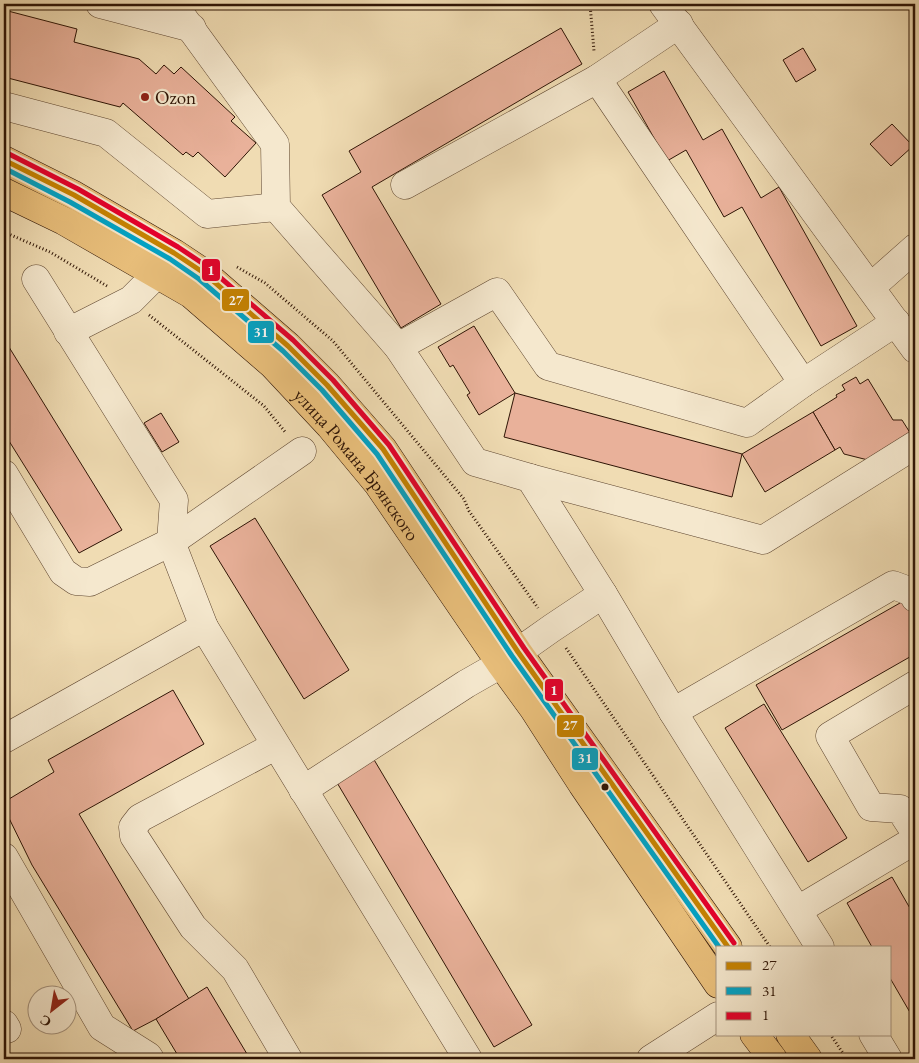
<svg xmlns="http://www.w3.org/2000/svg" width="919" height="1063" viewBox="0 0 919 1063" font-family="'EB Garamond',serif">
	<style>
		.building { fill: #e9b19a; stroke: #2e1405 }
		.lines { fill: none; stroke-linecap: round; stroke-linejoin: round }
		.minor-casing { stroke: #5e4630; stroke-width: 29 }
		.major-casing { stroke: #2e1405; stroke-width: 29 }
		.path { stroke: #2e1405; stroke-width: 3; stroke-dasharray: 1 2.5; stroke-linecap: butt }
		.minor { stroke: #f5e8ce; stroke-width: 28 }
		.major { stroke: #e8be7a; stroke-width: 28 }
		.bus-1-casing { stroke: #f5e8ce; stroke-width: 9 }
		.bus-2-casing { stroke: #f5e8ce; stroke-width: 9 }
		.bus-3-casing { stroke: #f5e8ce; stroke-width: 9 }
		.bus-1 { stroke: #c58201; stroke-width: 5 }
		.bus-2 { stroke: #02a2c4; stroke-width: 5 }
		.bus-3 { stroke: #e4002b; stroke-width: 5 }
		.poi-dot { fill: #8f2418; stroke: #f5e8ce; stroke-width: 2 }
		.bus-dot { fill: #2e1405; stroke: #f5e8ce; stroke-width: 2 }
		.labels { text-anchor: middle; stroke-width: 4.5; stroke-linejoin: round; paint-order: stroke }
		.poi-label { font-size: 19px; fill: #2e1405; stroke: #f5e8ce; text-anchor: start }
		.street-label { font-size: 19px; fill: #2e1405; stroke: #f5e8ce }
		.line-badge { stroke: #f5e8ce; stroke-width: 2 }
		.badge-label { font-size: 14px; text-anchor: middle; font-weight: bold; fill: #fff }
	</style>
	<rect width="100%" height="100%" fill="#f0dcb3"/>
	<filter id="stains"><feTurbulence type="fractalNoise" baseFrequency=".004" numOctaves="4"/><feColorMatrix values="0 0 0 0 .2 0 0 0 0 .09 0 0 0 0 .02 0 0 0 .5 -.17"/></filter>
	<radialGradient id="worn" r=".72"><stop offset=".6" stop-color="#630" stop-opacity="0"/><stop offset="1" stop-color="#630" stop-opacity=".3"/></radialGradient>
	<!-- building -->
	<g class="building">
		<path d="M8 11 77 29 74 42 139 59 156 74 164 65 174 74 181 67 235 117 231 121 256 143 225 177 198 152 193 157 186 152 183 155 123 103 120 107 4 77V25Z"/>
		<path d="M561 28 582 64 372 187 441 304 401 328 322 195 361 172 349 151Z"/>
		<path d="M803 48 816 70 796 82 783 60Z"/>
		<path d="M664 71 703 140 722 129 761 198 779 187 857 326 821 346 742 207 724 217 686 150 667 161 628 92Z"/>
		<path d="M892 124 913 146 891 166 870 144Z"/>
		<path d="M474 326 515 393 479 415 467 395 470 393 453 365 450 367 438 347Z"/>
		<path d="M4 339 122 530 79 553 4 433Z"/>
		<path d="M856 377 860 384 868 379 893 420H902L914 439 876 462 844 454 840 447 835 450 813 412 837 397 836 395 845 390 842 385Z"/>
		<path d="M515 393 742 454 732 497 504 437Z"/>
		<path d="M813 412 835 450 765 492 742 454Z"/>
		<path d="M161 413 179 442 162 452 144 423Z"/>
		<path d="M255 518 349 670 304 699 210 546Z"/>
		<path d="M907 599 915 613V654L782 730 756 685Z"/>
		<path d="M173 690 204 744 79 814 189 999 156 1019 133 1031 32 865 4 808V802L54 772 48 760Z"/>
		<path d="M764 704 847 838 808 862 725 728Z"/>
		<path d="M373 758 532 1025 494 1047 336 781Z"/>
		<path d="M892 877 915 917V1021L890 978V947H872L847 903Z"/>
		<path d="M207 987 250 1059H180L156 1019Z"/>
	</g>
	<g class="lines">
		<!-- minor casing -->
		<g class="minor-casing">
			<g id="minor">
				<path d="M100 4 192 28"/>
				<path d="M173 4 275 144 276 207 398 347 475 462 530 478 603 594 673 712 820 947"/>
				<path d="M663 4 915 349"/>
				<path d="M597 79 803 383"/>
				<path d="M4 106 106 133 207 214 276 207"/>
				<path d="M405 185 597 79 679 24"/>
				<path d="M871 287 915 248"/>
				<path d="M68 332 131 300 157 274"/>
				<path d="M398 347 497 292 548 366 747 423 803 383 896 322"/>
				<path d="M4 474 63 572 76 581 90 582 171 542 302 451"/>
				<path d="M530 478 763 540 915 445"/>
				<path d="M204 627 468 1059"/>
				<path d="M915 685 830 736 871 807 900 809 915 832"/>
				<path d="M673 712 893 585 912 592 915 598"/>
				<path d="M4 739 204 627 171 542 174 500 36 279"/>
				<path d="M275 746 140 818 133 827 134 836 193 927 235 969 288 1059"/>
				<path d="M303 790 466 684 501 664 552 628 603 594"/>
				<path d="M4 857 102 1027 148 1056 150 1059"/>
				<path d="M798 910 915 840"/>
				<path d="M4 1024 7 1029"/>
				<path d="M873 1034 888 1059"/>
				<path d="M651 1059 718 1016"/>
			</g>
		</g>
		<!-- major casing -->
		<g class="major-casing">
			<g id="major">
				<path d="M4 160 74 195 174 253 204 273 288 346 327 385 383 449 518 652 728 947"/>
				<path id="s1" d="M4 192 64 221 191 294 273 365 330 426 378 484 501 664 533 708 582 784 718 984"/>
				<path d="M754 1034 773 1059"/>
				<path d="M790 1034 808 1059"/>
			</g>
		</g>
		<!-- path -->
		<g class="path">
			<path d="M590 4 594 51"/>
			<path d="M4 232 50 252 107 286"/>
			<path d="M237 267 265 283 333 341 464 499 469 511 538 608"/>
			<path d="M149 315 264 406 286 433"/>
			<path d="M566 648 770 947"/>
			<path d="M830 1034 847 1059"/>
		</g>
		<!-- minor -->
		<use href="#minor" class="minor"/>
		<!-- major -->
		<use href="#major" class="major"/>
		<!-- bus-1 casing -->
		<g class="bus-1-casing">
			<path id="bus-1" d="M4 160 74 195 174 253 204 273 288 346 327 385 383 449 518 652 728 947"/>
		</g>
		<!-- bus-2 casing -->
		<g class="bus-2-casing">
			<path id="bus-2" d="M4 168 70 202 170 259 199 279 283 351 322 390 377 454 512 656 719 947"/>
		</g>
		<!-- bus-3 casing -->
		<g class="bus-3-casing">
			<path id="bus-3" d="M7 153 78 189 178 247 208 267 293 340 333 380 389 445 524 648 734 943"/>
		</g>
		<!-- bus-1 -->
		<use href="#bus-1" class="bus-1"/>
		<!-- bus-2 -->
		<use href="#bus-2" class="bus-2"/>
		<!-- bus-3 -->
		<use href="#bus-3" class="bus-3"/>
	</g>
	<!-- markers -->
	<circle class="poi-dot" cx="145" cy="97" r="5"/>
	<circle class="bus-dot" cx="605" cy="787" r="4.5"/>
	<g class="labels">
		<!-- poi labels -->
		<g class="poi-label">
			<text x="155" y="104">Ozon</text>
		</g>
		<!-- street labels -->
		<g class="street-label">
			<text dy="7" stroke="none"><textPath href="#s1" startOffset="452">улица Романа Брянского</textPath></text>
		</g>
	</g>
	<g class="line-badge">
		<rect x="201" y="258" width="20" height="24" rx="5" fill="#e4002b"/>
		<rect x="221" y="288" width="29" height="24" rx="5" fill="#c58201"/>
		<rect x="247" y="320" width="28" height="24" rx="5" fill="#02a2c4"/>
		<rect x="544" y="678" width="20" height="24" rx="5" fill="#e4002b"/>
		<rect x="556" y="714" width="29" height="24" rx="5" fill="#c58201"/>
		<rect x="571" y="747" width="28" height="24" rx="5" fill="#02a2c4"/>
	</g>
	<g class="badge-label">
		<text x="211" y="275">1</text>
		<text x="236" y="305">27</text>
		<text x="261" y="337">31</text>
		<text x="554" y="695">1</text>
		<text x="570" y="730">27</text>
		<text x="585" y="763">31</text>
	</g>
	<!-- margin -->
	<rect width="919" height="1063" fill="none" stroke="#f0dcb3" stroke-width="20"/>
	<rect x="5" y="5" width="909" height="1053" fill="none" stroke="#2e1405" stroke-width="2.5"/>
	<rect x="10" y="10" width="899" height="1043" fill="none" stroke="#2e1405"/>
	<!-- legend -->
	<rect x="716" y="946" width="175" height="90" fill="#f5e8ce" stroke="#a5937e"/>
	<rect x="726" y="962" width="25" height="8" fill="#c58201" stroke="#a5937e"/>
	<text x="762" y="970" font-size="15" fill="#2e1405">27</text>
	<rect x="726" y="987" width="25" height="8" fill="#02a2c4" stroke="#a5937e"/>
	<text x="762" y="996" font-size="15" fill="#2e1405">31</text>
	<rect x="726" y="1012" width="25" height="8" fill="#e4002b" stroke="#a5937e"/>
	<text x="762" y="1020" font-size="15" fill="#2e1405">1</text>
	<!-- north arrow -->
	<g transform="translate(52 1010) rotate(211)"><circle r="24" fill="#f5e8ce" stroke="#a5937e"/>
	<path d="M0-4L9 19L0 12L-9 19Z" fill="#8f2418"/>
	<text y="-8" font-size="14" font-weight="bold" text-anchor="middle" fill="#2e1405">С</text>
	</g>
	<rect width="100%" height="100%" filter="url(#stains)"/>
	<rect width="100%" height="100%" fill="url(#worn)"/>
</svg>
